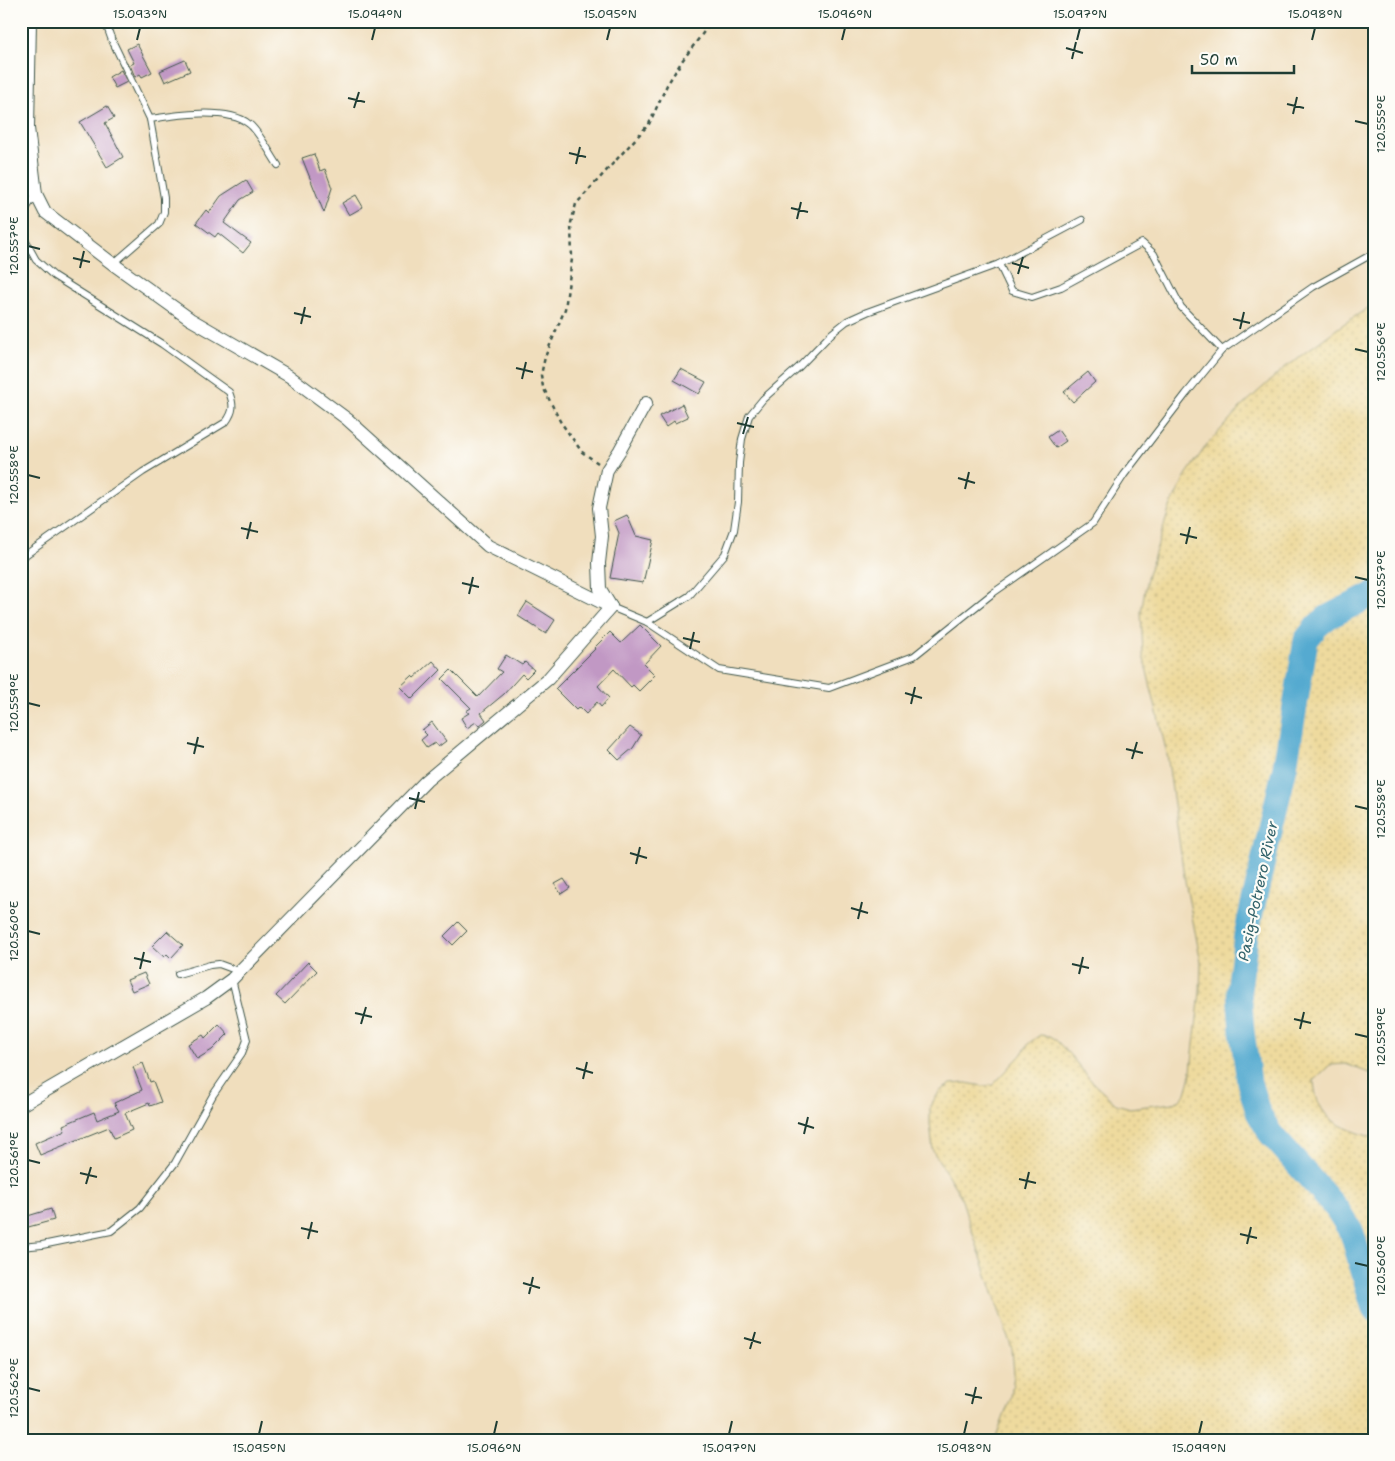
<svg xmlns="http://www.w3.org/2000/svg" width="1395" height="1461" viewBox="0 0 1395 1461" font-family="'Shantell Sans',sans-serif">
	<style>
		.sand { fill: url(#sand-dots); stroke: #868c69 }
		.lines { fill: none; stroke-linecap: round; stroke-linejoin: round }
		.river { stroke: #54aad0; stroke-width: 25 }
		.building { fill: #c198c4 }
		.lane-casing { stroke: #3e5549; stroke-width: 8 }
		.street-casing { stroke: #3e5549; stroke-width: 14 }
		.path { stroke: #3e5549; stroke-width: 2.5; stroke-dasharray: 4 4; stroke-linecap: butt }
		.lane { stroke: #fff; stroke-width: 6 }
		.street { stroke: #fff; stroke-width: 12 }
		.ticks { fill: none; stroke: #1f3d34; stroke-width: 2 }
		.labels { text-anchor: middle; stroke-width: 4.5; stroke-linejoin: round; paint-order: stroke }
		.water-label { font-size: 15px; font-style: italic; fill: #32636b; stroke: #fdfcf7 }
		.neatline { fill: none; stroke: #1f3d34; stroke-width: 2 }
		.ticks-label { font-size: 12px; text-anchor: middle; fill: #1f3d34 }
	</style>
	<defs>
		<pattern id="sand-dots" width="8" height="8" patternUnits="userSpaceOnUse" patternTransform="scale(1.25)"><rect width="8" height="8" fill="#eeda9e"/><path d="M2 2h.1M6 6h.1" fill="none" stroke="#ccbc89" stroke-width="1.8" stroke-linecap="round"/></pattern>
	</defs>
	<rect width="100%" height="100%" fill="#fdfcf7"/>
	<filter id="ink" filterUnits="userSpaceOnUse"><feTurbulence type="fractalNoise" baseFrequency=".02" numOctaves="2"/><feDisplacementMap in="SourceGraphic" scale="10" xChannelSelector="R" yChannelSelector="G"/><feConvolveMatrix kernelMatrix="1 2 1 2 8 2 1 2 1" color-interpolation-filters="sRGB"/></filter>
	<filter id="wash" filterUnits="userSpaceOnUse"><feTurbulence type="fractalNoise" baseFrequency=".0096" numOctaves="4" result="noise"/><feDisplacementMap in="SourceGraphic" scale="20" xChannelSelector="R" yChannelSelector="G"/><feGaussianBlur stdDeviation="1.12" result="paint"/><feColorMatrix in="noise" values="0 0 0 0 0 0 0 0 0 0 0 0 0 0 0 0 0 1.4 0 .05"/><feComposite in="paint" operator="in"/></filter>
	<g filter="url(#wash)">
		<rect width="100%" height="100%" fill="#f0debd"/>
		<!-- sand -->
		<path class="sand" d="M1374 304V1075L1346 1064 1330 1065 1314 1080C1316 1120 1340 1127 1374 1138V1440H995L1011 1397 1014 1374 1012 1349 960 1195 933 1151 930 1124V1106L940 1091 951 1084 966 1083 983 1086 993 1085 1021 1055 1029 1043 1040 1035 1049 1036 1056 1040 1070 1055 1094 1084 1116 1104 1130 1108 1173 1103 1180 1100 1186 1093 1190 1079 1200 992 1201 962 1184 876 1167 754 1143 655 1141 612 1147 578 1170 507 1186 475 1206 446 1240 408 1283 369 1342 325Z"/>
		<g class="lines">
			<!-- river -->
			<path class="river" d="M1374 594 1328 617 1317 626 1306 640 1285 767 1246 935 1239 990 1242 1031 1249 1082 1258 1112 1270 1133 1337 1209 1352 1233 1374 1309"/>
		</g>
		<g id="blocks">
			<!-- building -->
			<g class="building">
				<path d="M137 44 152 72 142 77 140 74 135 77 130 65 134 63 127 49Z"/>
				<path d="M185 60 190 71 165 82 160 71Z"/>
				<path d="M121 70 127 82 115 88 109 77Z"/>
				<path d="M107 106 114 118 105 123 123 157 107 167 80 122Z"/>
				<path d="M314 154 320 171 325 169 332 188 324 213 302 158Z"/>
				<path d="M246 180 253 192 240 200 224 223 251 243 243 253 218 233 215 237 196 223 206 210 209 213 221 196Z"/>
				<path d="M356 195 363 207 349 215 342 203Z"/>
				<path d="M681 369 706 382 699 394 674 380Z"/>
				<path d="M1088 372 1095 382 1073 402 1064 392Z"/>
				<path d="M682 404 688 417 675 423 674 421 666 427 659 416Z"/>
				<path d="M1058 430 1066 441 1056 448 1048 437Z"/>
				<path d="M627 515 636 536 653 540 643 583 610 578 619 533 614 521Z"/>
				<path d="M527 602 555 620 546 634 518 616Z"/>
				<path d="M640 625 661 646 644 664 655 675 639 691 633 685 631 687 614 669 598 686 609 698 601 707 597 702 586 714 579 707 576 710 555 689 595 649 594 648 610 632 621 643Z"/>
				<path d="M506 655 522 665 525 662 534 670 526 678 522 674 504 694 481 713 486 720 479 726 476 722 467 728 461 718 469 713 466 711 471 708 442 679 451 670 478 697 502 672 497 669Z"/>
				<path d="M433 661 441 670 412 699 400 687 412 676 414 678Z"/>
				<path d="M432 722 446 741 438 747 435 743 427 748 421 740 427 735 422 730Z"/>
				<path d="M630 727 641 735 633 748 619 760 609 750Z"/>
				<path d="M564 879 570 888 561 894 555 884Z"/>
				<path d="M458 922 467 931 453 945 444 936Z"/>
				<path d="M167 931 183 945 171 958 167 954 164 957 152 946Z"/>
				<path d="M308 962 317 971 285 1004 276 996Z"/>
				<path d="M144 973 149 984 132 991 127 980Z"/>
				<path d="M219 1024 228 1034 212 1050 197 1059 188 1044 203 1035 205 1038Z"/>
				<path d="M143 1063 150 1082 153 1081 161 1102 150 1106 149 1103 125 1113 132 1130 114 1138 109 1127 40 1155 35 1143 65 1130 63 1125 94 1112 97 1120 119 1111 114 1103 142 1090 133 1067Z"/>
				<path d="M51 1209 54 1220 21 1229V1218Z"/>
			</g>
		</g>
	</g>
	<g filter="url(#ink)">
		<use href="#blocks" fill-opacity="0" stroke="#3e5549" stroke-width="1"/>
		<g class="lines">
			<!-- lane casing -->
			<g class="lane-casing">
				<g id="lane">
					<path d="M105 21 111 38 150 119 164 198V212L159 224 113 264"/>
					<path d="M134 21 140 25"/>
					<path d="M150 119C175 115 228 107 249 124 258 130 271 155 278 165"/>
					<path d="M21 216 36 194"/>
					<path d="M21 228 26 242 36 260 54 276 162 344 229 392C234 405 234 411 226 422L143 472 21 558"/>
					<path d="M999 264 1012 291 1032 297 1061 287 1142 243 1154 254 1181 307 1222 350"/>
					<path d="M611 607 647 622 719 670 829 688 914 656 993 593 1093 523 1124 475 1186 394 1222 350 1313 287 1374 253"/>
					<path d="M647 622 689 596 725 554 734 530 738 502 739 463 742 439 749 416 763 399 799 367 832 333 847 321 867 312 999 264 1082 220"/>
					<path d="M178 974 210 965 219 964 238 971"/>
					<path d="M21 1247 42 1245 111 1231 140 1208 175 1163 213 1095 242 1053 247 1040 232 979"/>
				</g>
			</g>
			<!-- street casing -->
			<g class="street-casing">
				<g id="street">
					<path d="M30 21 28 128 36 194 45 212 113 264 190 319 289 376 347 419 488 546 611 607"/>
					<path d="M611 607 600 589 599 563 602 536 599 508 607 470 620 450 646 403"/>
					<path d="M21 1105 206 998 232 979 426 781 548 679 611 607"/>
				</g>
			</g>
			<!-- path -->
			<path class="path" d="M598 463 582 452 560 421 543 387 541 375 545 357 565 309 572 259 571 223 576 204 649 124 667 85 682 61 712 21"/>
			<!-- lane -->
			<use href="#lane" class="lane"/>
			<!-- street -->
			<use href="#street" class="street"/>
		</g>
	</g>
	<!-- ticks -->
	<path class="ticks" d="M137 40 140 28M372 40 375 28M607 40 610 28M842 40 845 28M1077 40 1080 28M1312 40 1315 28M1066 48 1083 53M1072 59 1076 42M348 98 365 102M1287 104 1304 108M354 108 359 92M1293 114 1297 97M1355 121 1368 124M569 153 586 157M576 164 580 147M791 208 808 212M797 219 801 202M28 246 40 249M73 258 90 262M1012 263 1029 268M80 268 84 251M1018 274 1023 257M294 313 311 317M1233 319 1250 323M301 324 305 307M1240 329 1244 312M1355 349 1368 352M516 368 533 372M522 379 526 362M737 423 754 427M743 434 748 417M28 475 40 478M958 478 975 483M965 489 969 472M241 528 258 532M1180 534 1197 538M247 539 251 522M1186 544 1190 527M1355 577 1368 580M462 583 479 587M469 594 473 577M683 638 700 642M690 649 694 632M905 693 922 698M28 703 40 706M911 704 915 687M187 743 204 747M1126 749 1143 753M194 754 198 737M1132 759 1137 742M409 798 425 802M1355 806 1368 809M415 809 419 792M630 853 647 858M636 864 640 847M851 908 868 913M858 919 862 902M28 931 40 934M134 958 151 962M1072 964 1089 968M140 969 144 952M1079 974 1083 957M355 1013 372 1017M1294 1019 1311 1023M361 1024 366 1007M1300 1029 1304 1012M1355 1034 1368 1037M576 1068 593 1073M583 1079 587 1062M798 1123 814 1128M804 1134 808 1117M28 1160 40 1163M80 1173 97 1177M1019 1179 1036 1183M86 1184 91 1167M1025 1189 1029 1172M301 1228 318 1232M1240 1234 1257 1238M308 1239 312 1222M1247 1244 1251 1227M1355 1263 1368 1266M523 1283 540 1288M529 1294 533 1277M744 1338 761 1343M750 1349 755 1332M28 1388 40 1391M965 1394 982 1398M972 1404 976 1387M259 1434 262 1421M494 1434 497 1421M729 1434 732 1421M964 1434 967 1421M1199 1434 1202 1421"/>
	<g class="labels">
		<!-- water labels -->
		<g class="water-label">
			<text transform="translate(1258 891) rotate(-78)" y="5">Pasig-Potrero River</text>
		</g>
	</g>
	<!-- margin -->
	<rect width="1395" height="1461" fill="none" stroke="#fdfcf7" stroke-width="55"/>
	<!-- scale -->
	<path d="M1192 65v8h102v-8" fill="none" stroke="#1f3d34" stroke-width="2.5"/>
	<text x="1200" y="65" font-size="15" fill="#1f3d34" stroke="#fdfcf7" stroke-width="4" paint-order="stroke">50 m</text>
	<rect x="28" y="28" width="1340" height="1406" class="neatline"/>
	<g class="ticks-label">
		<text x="140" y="18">15.093°N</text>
		<text x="375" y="18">15.094°N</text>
		<text x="610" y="18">15.095°N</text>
		<text x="845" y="18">15.096°N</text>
		<text x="1080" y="18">15.097°N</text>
		<text x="1315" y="18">15.098°N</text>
		<text transform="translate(1381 124) rotate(-90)" y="4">120.555°E</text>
		<text transform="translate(14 246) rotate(-90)" y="4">120.557°E</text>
		<text transform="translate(1381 352) rotate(-90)" y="4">120.556°E</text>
		<text transform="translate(14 475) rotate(-90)" y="4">120.558°E</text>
		<text transform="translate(1381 580) rotate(-90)" y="4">120.557°E</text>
		<text transform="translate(14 703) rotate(-90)" y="4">120.559°E</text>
		<text transform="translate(1381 809) rotate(-90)" y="4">120.558°E</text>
		<text transform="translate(14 931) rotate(-90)" y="4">120.560°E</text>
		<text transform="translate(1381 1037) rotate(-90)" y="4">120.559°E</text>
		<text transform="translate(14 1160) rotate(-90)" y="4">120.561°E</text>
		<text transform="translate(1381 1266) rotate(-90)" y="4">120.560°E</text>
		<text transform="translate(14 1388) rotate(-90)" y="4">120.562°E</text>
		<text x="259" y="1452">15.095°N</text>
		<text x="494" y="1452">15.096°N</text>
		<text x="729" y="1452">15.097°N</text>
		<text x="964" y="1452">15.098°N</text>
		<text x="1199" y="1452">15.099°N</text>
	</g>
</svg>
